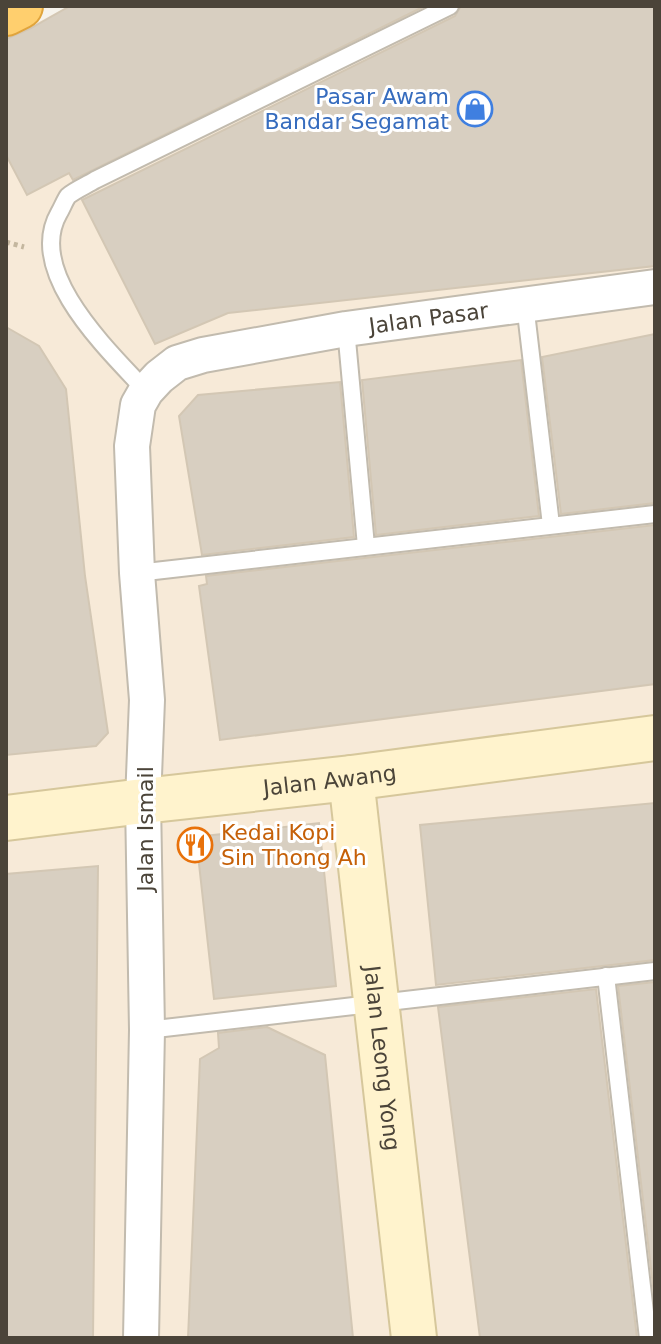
<svg xmlns="http://www.w3.org/2000/svg" width="661" height="1344" viewBox="0 0 661 1344" font-family="'DejaVu Sans',sans-serif">
	<style>
		.commercial { fill: #f7ead8 }
		.building { fill: #d8cfc1; stroke: #d3c7b4; stroke-width: 2 }
		.lines { fill: none; stroke-linecap: round; stroke-linejoin: round }
		.lane-casing { stroke: #c2bbae; stroke-width: 20 }
		.street-casing { stroke: #c2bbae; stroke-width: 38 }
		.secondary-casing { stroke: #d6c79b; stroke-width: 48 }
		.highway-casing { stroke: #e0a43c; stroke-width: 48 }
		.path { stroke: #c4b79f; stroke-width: 5; stroke-dasharray: 4 4; stroke-linecap: butt }
		.lane { stroke: #fff; stroke-width: 16 }
		.street { stroke: #fff; stroke-width: 34 }
		.secondary { stroke: #fff3cd; stroke-width: 44 }
		.highway { stroke: #ffcf6e; stroke-width: 44 }
		.labels { text-anchor: middle; stroke-width: 6; stroke-linejoin: round; paint-order: stroke }
		.shop-label { font-size: 22px; fill: #366cbe; stroke: #fff; text-anchor: end }
		.street-label { font-size: 22px; fill: #4b4439; stroke: #fff }
		.food-label { font-size: 22px; fill: #c56008; stroke: #fff; text-anchor: start }
	</style>
	<rect width="100%" height="100%" fill="#f6f3ec"/>
	<!-- commercial -->
	<path class="commercial" d="M69 6H655V1338H6V39Z"/>
	<!-- building -->
	<g class="building">
		<path d="M70 6H425L73 180 69 173 27 195 6 155V39L31 28Z"/>
		<path d="M461 6H655V266L228 313 155 344 82 200 455 16Z"/>
		<path d="M6 327 39 346 66 389 85 576 108 733 96 746 6 755Z"/>
		<path d="M655 334V503L561 514 542 357Z"/>
		<path d="M521 360 539 516 376 535 362 380Z"/>
		<path d="M340 382 354 537 202 555 179 416 198 395Z"/>
		<path d="M655 525V684L220 740 199 586 207 584 206 576Z"/>
		<path d="M655 803V960L436 985 420 825Z"/>
		<path d="M319 823 336 986 214 999 196 837Z"/>
		<path d="M98 866 93 1338H6V874Z"/>
		<path d="M655 982V1303L618 986Z"/>
		<path d="M596 989 637 1338H480L438 1007Z"/>
		<path d="M267 1027 325 1055 353 1338H188L200 1059 219 1048 218 1033Z"/>
	</g>
	<g class="lines">
		<!-- lane casing -->
		<g class="lane-casing">
			<g id="lane">
				<path d="M525 304 551 525"/>
				<path d="M346 329 366 546"/>
				<path d="M146 391C108 350 25 272 59 213 62 208 65 200 68 196 75 190 87 185 95 180L450 6"/>
				<path d="M137 573 655 514"/>
				<path d="M606 976 648 1338"/>
				<path d="M147 1030 655 971"/>
			</g>
		</g>
		<!-- street casing -->
		<g class="street-casing">
			<g id="street">
				<path id="s1" d="M141 1338 147 1030 143 801 147 700 137 573 132 446 138 405 146 391 159 377 177 363 203 355 346 329 655 287"/>
			</g>
		</g>
		<!-- secondary casing -->
		<g class="secondary-casing">
			<g id="secondary">
				<path id="s2" d="M351 778 414 1338"/>
				<path id="s3" d="M6 818 143 801 351 778 655 738"/>
			</g>
		</g>
		<!-- highway casing -->
		<g class="highway-casing">
			<path id="highway" d="M6 13 20 6"/>
		</g>
		<!-- path -->
		<path class="path" d="M6 242 24 247"/>
		<!-- lane -->
		<use href="#lane" class="lane"/>
		<!-- street -->
		<use href="#street" class="street"/>
		<!-- secondary -->
		<use href="#secondary" class="secondary"/>
		<!-- highway -->
		<use href="#highway" class="highway"/>
	</g>
	<!-- icons -->
	<defs>
		<g id="shop-ring" transform="scale(1.8)"><circle r="9.5" fill="#fff" stroke="#3f7fe0" stroke-width="1.5"/><path d="M-5-2.5h2.3a2.7 3.5 0 0 1 5.4 0H5L5.5 6h-11ZM-1.5-2.5h3a1.5 2.3 0 0 0-3 0Z" fill="#3f7fe0"/></g>
		<g id="restaurant-ring" transform="scale(1.8)"><circle r="9.5" fill="#fff" stroke="#e8710a" stroke-width="1.5"/><path d="M-5-6h1v4h1v-4h1v4h1v-4h1v5L-1.5 .5V6h-2V.5L-5-1ZM5-6V6H3V1.5H1.5Q1.5-4 5-6Z" fill="#e8710a"/></g>
	</defs>
	<g fill-rule="evenodd">
		<use href="#shop-ring" x="475" y="109"/>
		<use href="#restaurant-ring" x="195" y="845"/>
	</g>
	<g class="labels">
		<!-- shop labels -->
		<g class="shop-label">
			<text x="449" y="104">Pasar Awam<tspan x="449" dy="25">Bandar Segamat</tspan></text>
		</g>
		<!-- street labels -->
		<g class="street-label">
			<text dy="8" stroke="none"><textPath href="#s1" startOffset="1248">Jalan Pasar</textPath></text>
			<text dy="8" stroke="none"><textPath href="#s3" startOffset="326">Jalan Awang</textPath></text>
			<text transform="translate(145 829) rotate(-90)" y="8">Jalan Ismail</text>
			<text dy="8" stroke="none"><textPath href="#s2" startOffset="282">Jalan Leong Yong</textPath></text>
		</g>
		<!-- food labels -->
		<g class="food-label">
			<text x="221" y="840">Kedai Kopi<tspan x="221" dy="25">Sin Thong Ah</tspan></text>
		</g>
	</g>
	<!-- border -->
	<rect width="661" height="1344" fill="none" stroke="#4b4439" stroke-width="16"/>
</svg>
